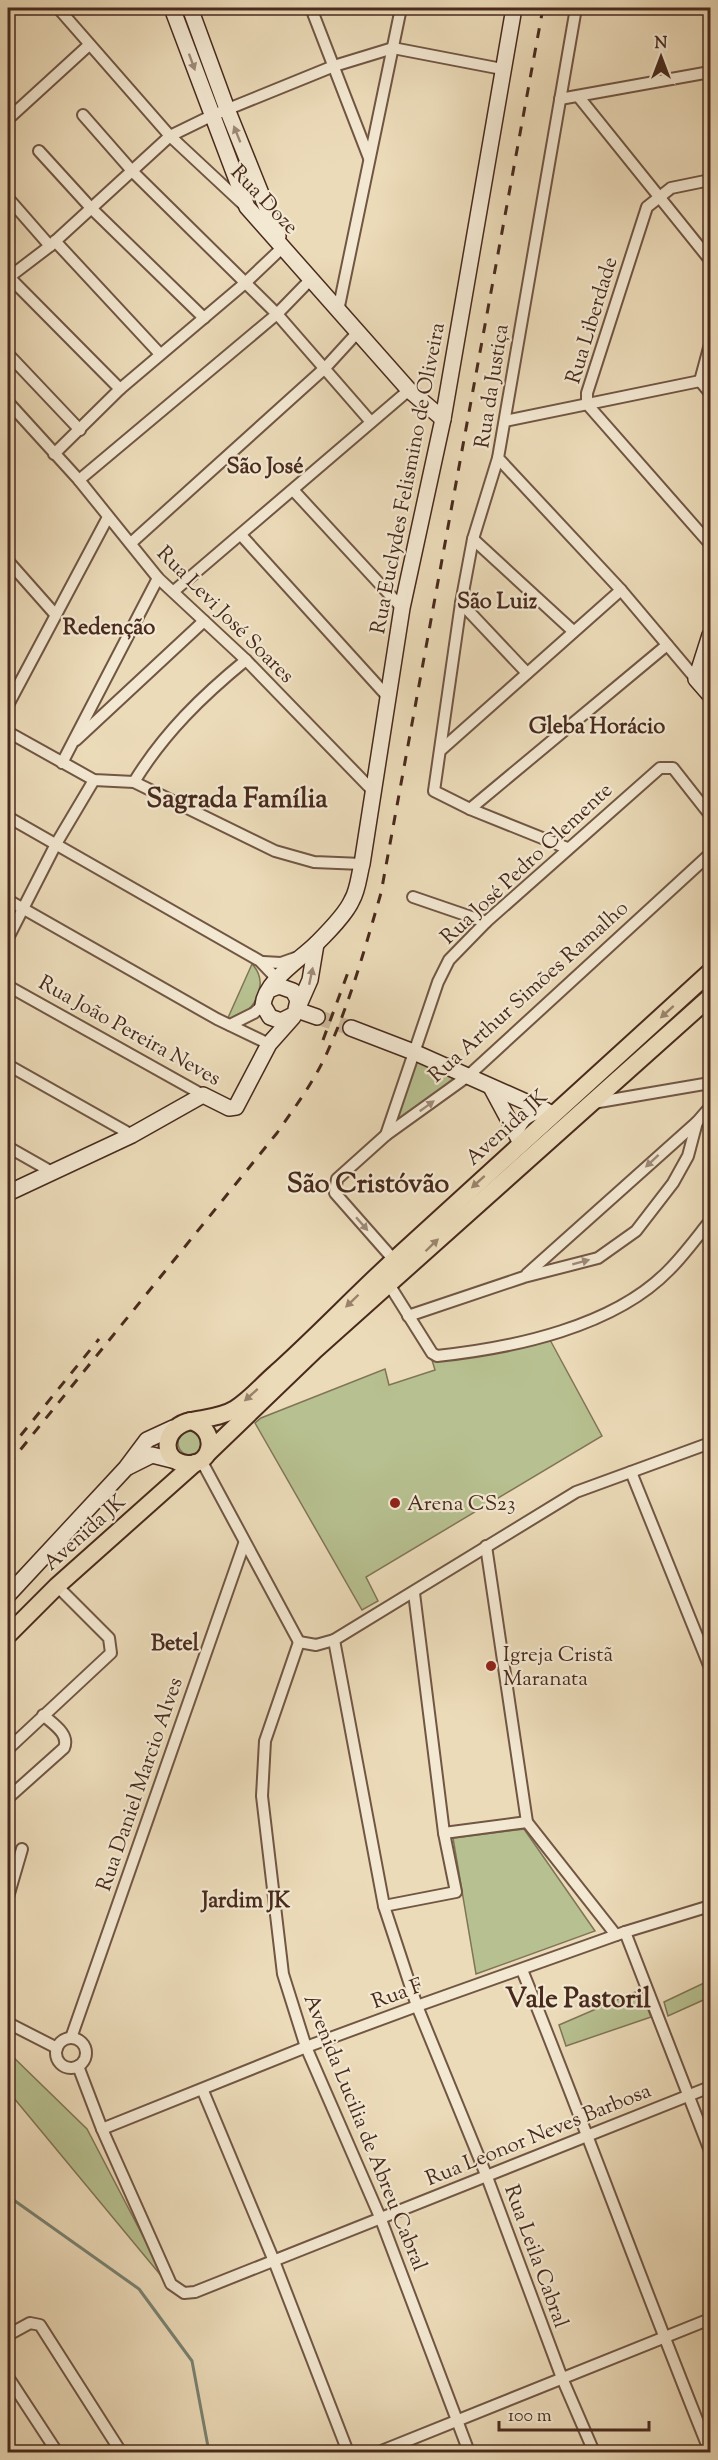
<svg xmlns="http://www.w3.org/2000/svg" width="718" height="2460" viewBox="0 0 718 2460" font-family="'Sorts Mill Goudy',serif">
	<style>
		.green { fill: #b7c090; stroke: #807556; stroke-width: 1.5 }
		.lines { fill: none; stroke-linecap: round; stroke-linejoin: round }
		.stream { stroke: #798272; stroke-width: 3 }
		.secondary-tunnel { stroke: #cbb89a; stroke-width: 15; stroke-dasharray: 15 8; stroke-linecap: butt }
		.street-casing { stroke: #715644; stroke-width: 14 }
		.secondary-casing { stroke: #482a1d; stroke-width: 18 }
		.primary-casing { stroke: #482a1d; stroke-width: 20 }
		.street { stroke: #f3e8d2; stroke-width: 10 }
		.secondary { stroke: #f3e8d2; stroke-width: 15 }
		.primary { stroke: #ecdbb9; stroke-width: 16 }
		.rail { stroke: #482a1d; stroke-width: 3; stroke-dasharray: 10 10; stroke-linecap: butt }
		.oneway { fill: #9e8978 }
		.oneway2 { fill: #9a826b }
		.poi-dot { fill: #8f2418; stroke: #f3e8d2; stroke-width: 2 }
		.labels { text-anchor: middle; stroke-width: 4.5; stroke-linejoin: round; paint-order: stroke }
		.street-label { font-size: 21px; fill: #482a1d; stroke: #f3e8d2 }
		.poi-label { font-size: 21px; fill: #482a1d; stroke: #f3e8d2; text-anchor: start }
		.neighbourhood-label { font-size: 22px; font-weight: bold; fill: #482a1d; stroke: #f3e8d2 }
		.district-label { font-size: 27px; font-weight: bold; fill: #482a1d; stroke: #f3e8d2 }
	</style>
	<rect width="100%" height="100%" fill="#ecdbb9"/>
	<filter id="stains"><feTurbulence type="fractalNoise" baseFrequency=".00333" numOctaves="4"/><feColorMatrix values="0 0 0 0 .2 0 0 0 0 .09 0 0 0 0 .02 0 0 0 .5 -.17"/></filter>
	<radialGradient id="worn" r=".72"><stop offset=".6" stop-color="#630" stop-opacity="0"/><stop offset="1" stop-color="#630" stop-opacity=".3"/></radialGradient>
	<!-- green -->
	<g class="green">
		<path d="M252 964C272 985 252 1017 227 1020Z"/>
		<path d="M415 1060 459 1074 395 1127Z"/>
		<path d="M549 1338 602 1436 366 1577 378 1601 362 1610 255 1423 261 1418 385 1369 389 1385 435 1370 432 1360Z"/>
		<circle cx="190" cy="1443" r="12"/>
		<path d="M524 1829 595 1931 476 1974 453 1838Z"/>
		<path d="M704 1983 710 1997 668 2016 664 2002Z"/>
		<path d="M640 1990 651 2017 566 2046 559 2025Z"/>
		<path d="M8 2052 87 2129 168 2284 8 2091Z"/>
	</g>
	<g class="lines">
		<!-- stream -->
		<path class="stream" d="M8 2196 139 2289 192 2361 209 2452"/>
		<!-- secondary-tunnel -->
		<path class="secondary-tunnel" d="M317 1017 351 1028"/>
		<!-- street casing -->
		<g class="street-casing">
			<g id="street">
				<path d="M58 8 170 136 244 205"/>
				<path d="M311 8 369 158"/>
				<path d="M576 8 498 458 621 590 696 679 710 676"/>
				<path d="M8 10 10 8"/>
				<path d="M578 96 710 260"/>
				<path d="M560 99 710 72"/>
				<path d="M83 115 133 172 277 314 371 422"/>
				<path d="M8 119 89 45"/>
				<path d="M39 151 91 208 204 318"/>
				<path d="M710 180 671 188 647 207 587 393V404L710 544"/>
				<path d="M8 198 50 246"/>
				<path d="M55 241 160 354"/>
				<path d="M9 277 120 389"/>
				<path d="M8 278 50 246 170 136 211 116 334 66 393 48 502 69"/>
				<path d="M338 311 401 8"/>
				<path d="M710 344 700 381 710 393"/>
				<path d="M8 354 80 430"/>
				<path d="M8 402 79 480 158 578 246 660 375 793"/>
				<path d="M505 421 700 381"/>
				<path d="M54 454 120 389 244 284 283 247"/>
				<path d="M498 458 473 539 461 603 434 791 470 809 567 848"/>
				<path d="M79 480 277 314 310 280"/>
				<path d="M294 491 402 608"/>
				<path d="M241 535 388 697"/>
				<path d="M473 539 573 631"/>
				<path d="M131 543 325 368 357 333"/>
				<path d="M8 561 54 613"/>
				<path d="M174 591 409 390"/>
				<path d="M461 603 527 673"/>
				<path d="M8 705 108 517"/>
				<path d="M8 732 94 780 134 782 275 851 314 862 362 864"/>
				<path d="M76 740 204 621"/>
				<path d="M442 749 621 590"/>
				<path d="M62 763 158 578"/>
				<path d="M134 782C164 733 202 696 246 660"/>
				<path d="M470 809 667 645"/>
				<path d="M8 817 260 961 280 982"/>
				<path d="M413 897 486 922"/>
				<path d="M8 900 217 1019 269 1044"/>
				<path d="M8 938 56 844 94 780"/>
				<path d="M263 962 281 963 295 958"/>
				<path d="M8 986 203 1095"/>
				<path d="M230 1025 254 1013 263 1005"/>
				<path d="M8 1065 132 1135"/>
				<path d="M593 1103 710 1083"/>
				<path d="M386 1135 438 982 449 960 486 922 660 768H673L710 815"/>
				<path d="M8 1147 52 1172"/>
				<path d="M394 1260 335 1193 337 1179 386 1135 468 1076 710 854"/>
				<path d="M527 1274 697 1122 710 1107"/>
				<path d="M390 1286 432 1353 437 1356C513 1348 614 1327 669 1270 684 1255 697 1237 710 1221"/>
				<path d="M408 1316 524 1277 598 1258 636 1231 673 1183 688 1156 697 1122"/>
				<path d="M201 1460 299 1642"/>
				<path d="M631 1472 710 1668"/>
				<path d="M486 1546 527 1822 616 1935"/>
				<path d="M334 1640 384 1906 417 2006 487 2177 562 2378 594 2452"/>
				<path d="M299 1642 265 1741 262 1796 283 1974 306 2047 380 2217 469 2452"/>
				<path d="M299 1642 316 1645 334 1640 576 1492 710 1443"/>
				<path d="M8 1749 111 1653 109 1638 57 1586"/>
				<path d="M8 1798 64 1748C70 1734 53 1724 43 1715"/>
				<path d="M444 1833 527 1822"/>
				<path d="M8 1897 22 1849"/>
				<path d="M384 1906 456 1892 444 1833 414 1593"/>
				<path d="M625 1932 710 2151"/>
				<path d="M522 1970C587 2130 645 2292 710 2452"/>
				<path d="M8 2023 57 2048"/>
				<path d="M71 2038 244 1544"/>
				<circle cx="71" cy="2053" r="15"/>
				<path d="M78 2066 102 2129 171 2284 184 2293 195 2292 710 2087"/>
				<path d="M203 2091 274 2261 348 2452"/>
				<path d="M102 2129 306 2047 417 2006 625 1932 710 1906"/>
				<path d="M8 2335 30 2323 40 2325 121 2452"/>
				<path d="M8 2377 57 2452"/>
				<path d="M379 2452 710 2319"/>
			</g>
		</g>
		<!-- secondary casing -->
		<g class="secondary-casing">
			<g id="secondary">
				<path d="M172 8 247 207 409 390 443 419"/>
				<path d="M190 8 227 109 278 236"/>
				<path d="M710 635 696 679 710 695"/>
				<path d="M269 990 279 986 293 991 298 1000 295 1014 281 1021 270 1017 263 1005C265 981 301 959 317 943 328 932 346 914 352 900 358 890 359 875 362 864L402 608 443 419 514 8"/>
				<path d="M299 1005 310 980 316 944"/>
				<path d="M297 1010 317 1017"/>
				<path d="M351 1028 416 1053 553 1114"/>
				<path d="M492 1089 521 1143"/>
				<path d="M516 1131C522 1116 529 1113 545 1110"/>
				<path d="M8 1193 132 1135 203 1095 229 1108 236 1107 269 1044 293 1017"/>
				<path d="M128 1467 152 1455 180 1462"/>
				<path d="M8 1595 126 1468 147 1440 173 1428"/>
			</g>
		</g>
		<!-- primary casing -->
		<g class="primary-casing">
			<g id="primary">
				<path d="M190 1421C219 1428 214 1466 187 1464 158 1461 163 1425 192 1421 206 1418 222 1417 235 1409 250 1400 263 1384 276 1373 317 1336 354 1297 394 1260 499 1163 605 1068 710 972"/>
				<path d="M208 1453 315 1350 710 997"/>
				<path d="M8 1635 57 1586 195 1463"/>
			</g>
		</g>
		<!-- street -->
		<use href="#street" class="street"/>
		<!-- secondary -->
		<use href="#secondary" class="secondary"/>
		<!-- primary -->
		<use href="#primary" class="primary"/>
		<!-- rail -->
		<g class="rail">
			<path d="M323 1040 350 967"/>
			<path d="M8 1451 99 1339"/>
			<path d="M8 1465 277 1133C295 1107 313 1083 326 1055 350 1003 365 948 381 893L543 8"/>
		</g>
	</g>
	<!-- one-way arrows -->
	<defs><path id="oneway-solid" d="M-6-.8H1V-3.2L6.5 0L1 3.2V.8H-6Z" transform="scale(1.5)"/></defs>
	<g class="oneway">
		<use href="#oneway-solid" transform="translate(192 62) rotate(70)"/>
		<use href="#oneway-solid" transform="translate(237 134) rotate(-112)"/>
		<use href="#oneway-solid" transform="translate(311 976) rotate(-78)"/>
		<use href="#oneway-solid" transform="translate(427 1106) rotate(-36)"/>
		<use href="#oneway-solid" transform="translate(652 1161) rotate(137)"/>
		<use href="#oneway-solid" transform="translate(362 1224) rotate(49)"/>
		<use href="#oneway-solid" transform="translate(581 1262) rotate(-15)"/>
	</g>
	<g class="oneway2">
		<use href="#oneway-solid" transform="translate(667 1012) rotate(138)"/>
		<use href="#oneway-solid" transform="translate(478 1182) rotate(138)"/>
		<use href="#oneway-solid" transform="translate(432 1245) rotate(-44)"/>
		<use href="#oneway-solid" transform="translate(352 1301) rotate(136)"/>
		<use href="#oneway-solid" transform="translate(251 1395) rotate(138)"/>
	</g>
	<!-- markers -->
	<g class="poi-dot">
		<circle cx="395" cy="1503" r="6"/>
		<circle cx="491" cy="1666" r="6"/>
	</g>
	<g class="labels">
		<!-- street labels -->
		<g class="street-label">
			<text transform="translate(265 199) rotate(46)" y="7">Rua Doze</text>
			<text transform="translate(591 320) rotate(-73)" y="7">Rua Liberdade</text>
			<text transform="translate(491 386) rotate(-81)" y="7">Rua da Justiça</text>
			<text transform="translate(407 478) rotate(-79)" y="7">Rua Euclydes Felismino de Oliveira</text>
			<text transform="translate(226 614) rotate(45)" y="7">Rua Levi José Soares</text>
			<text transform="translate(526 863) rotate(-43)" y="7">Rua José Pedro Clemente</text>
			<text transform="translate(528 991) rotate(-42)" y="7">Rua Arthur Simões Ramalho</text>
			<text transform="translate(130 1030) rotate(29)" y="7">Rua João Pereira Neves</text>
			<text transform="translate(506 1127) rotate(-42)" y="7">Avenida JK</text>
			<text transform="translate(84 1532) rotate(-42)" y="7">Avenida JK</text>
			<text transform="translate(139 1784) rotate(-71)" y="7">Rua Daniel Marcio Alves</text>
			<text transform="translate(397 1993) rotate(-20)" y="7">Rua F</text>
			<text transform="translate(366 2132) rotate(68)" y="7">Avenida Lucilia de Abreu Cabral</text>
			<text transform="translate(538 2134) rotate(-22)" y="7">Rua Leonor Neves Barbosa</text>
			<text transform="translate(537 2256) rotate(70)" y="7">Rua Leila Cabral</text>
		</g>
		<!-- poi labels -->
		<g class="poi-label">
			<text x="407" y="1510">Arena CS23</text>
			<text x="503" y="1661">Igreja Cristã<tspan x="503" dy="24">Maranata</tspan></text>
		</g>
		<!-- neighbourhood labels -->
		<g class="neighbourhood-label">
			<text x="265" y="473">São José</text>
			<text x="497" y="608">São Luiz</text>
			<text x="109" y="634">Redenção</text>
			<text x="597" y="733">Gleba Horácio</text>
			<text x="175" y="1650">Betel</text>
			<text x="246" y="1907">Jardim JK</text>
		</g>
		<!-- district labels -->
		<g class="district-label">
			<text x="237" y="807">Sagrada Família</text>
			<text x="368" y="1192">São Cristóvão</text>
			<text x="578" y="2007">Vale Pastoril</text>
		</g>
	</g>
	<!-- margin -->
	<rect width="718" height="2460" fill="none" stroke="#ecdbb9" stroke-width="30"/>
	<rect x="9" y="9" width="700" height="2442" fill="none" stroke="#482a1d" stroke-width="3"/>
	<rect x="15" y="15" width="688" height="2430" fill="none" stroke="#482a1d" stroke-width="1.5"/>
	<!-- north arrow -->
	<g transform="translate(661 57)" stroke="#f3e8d2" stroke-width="4.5" paint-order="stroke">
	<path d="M0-4.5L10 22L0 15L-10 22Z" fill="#482a1d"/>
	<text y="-9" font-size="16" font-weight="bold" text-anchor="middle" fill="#482a1d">N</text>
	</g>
	<!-- scale -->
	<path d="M499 2421v9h150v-9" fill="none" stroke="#482a1d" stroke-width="3"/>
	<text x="508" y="2421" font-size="18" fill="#482a1d" stroke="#f3e8d2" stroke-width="4.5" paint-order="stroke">100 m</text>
	<rect width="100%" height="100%" filter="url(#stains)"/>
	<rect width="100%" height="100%" fill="url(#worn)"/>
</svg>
